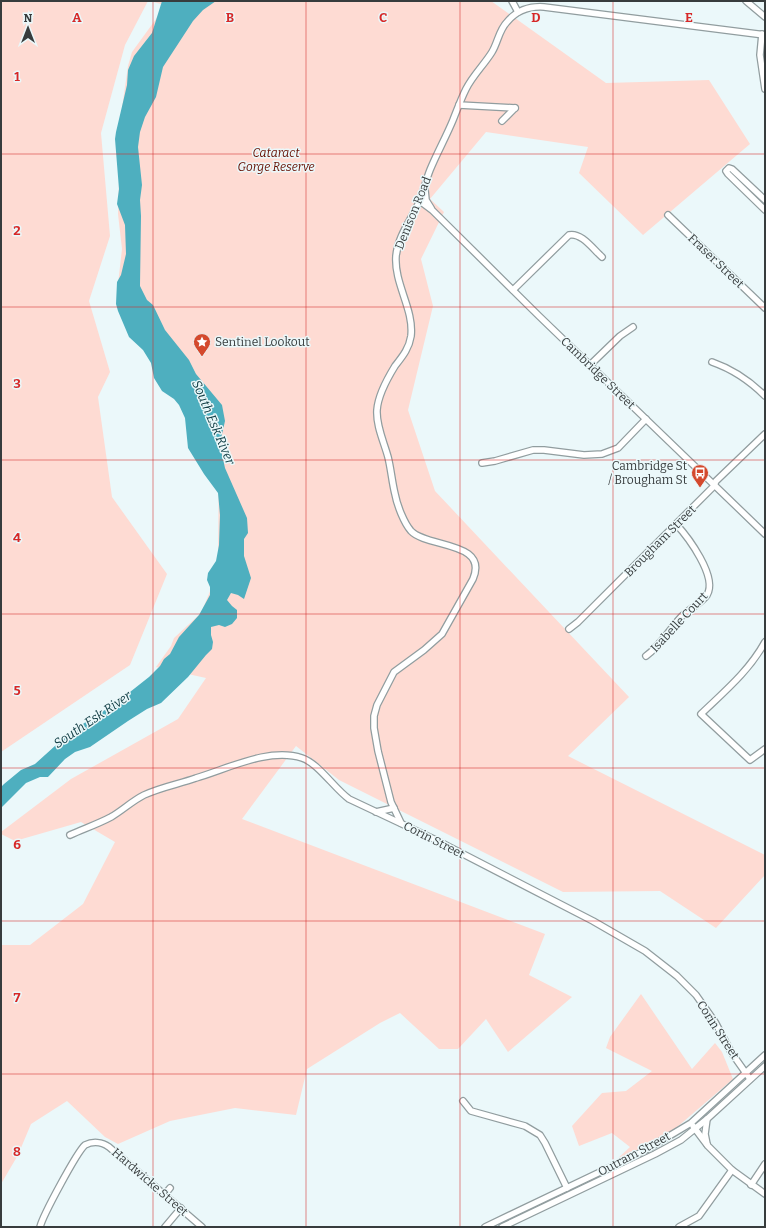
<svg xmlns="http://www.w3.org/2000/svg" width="766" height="1228" viewBox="0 0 766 1228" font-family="Bitter,serif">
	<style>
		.green { fill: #fedbd3 }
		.water { fill: #4eafbf }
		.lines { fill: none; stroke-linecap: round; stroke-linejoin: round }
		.minor-casing { stroke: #919d9f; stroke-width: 8 }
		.minor { stroke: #fff; stroke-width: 5.5 }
		.grid { fill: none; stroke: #d62828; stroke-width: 1; stroke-opacity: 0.55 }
		.labels { text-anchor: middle; stroke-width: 3; stroke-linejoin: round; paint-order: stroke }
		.park-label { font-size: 12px; font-style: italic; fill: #660e00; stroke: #ebf8fa }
		.street-label { font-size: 12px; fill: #373c3d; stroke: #ebf8fa }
		.poi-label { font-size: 12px; fill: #373c3d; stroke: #ebf8fa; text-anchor: start }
		.water-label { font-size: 13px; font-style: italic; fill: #144047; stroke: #ebf8fa }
		.grid-label { font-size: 13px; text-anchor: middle; font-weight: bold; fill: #d62828; stroke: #ebf8fa; stroke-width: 3; stroke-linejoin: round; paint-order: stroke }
	</style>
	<rect width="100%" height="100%" fill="#ebf8fa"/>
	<!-- green -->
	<g class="green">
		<path d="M1 1H148L125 45 101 133 110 236 89 301 110 372 98 397 112 497 167 574 130 665 1 752Z"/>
		<path d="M150 1H491L606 83 709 80 750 144 643 235 579 173 588 147 486 132 430 199 444 212 421 259 433 306 408 410 435 491 629 697 568 756 765 855V875L716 928 660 891 563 892 339 780 296 746 242 819 545 934 529 975 572 997 508 1052 486 1019 458 1049H439L400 1013 380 1023 307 1069 296 1115 235 1108 170 1121 118 1144 105 1137 67 1101 31 1124 18 1155 1 1184V945H30L83 904 115 842 81 822 15 841 1 834V832L71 779 178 719 206 678 156 667 171 646 174 638 201 613 211 589 218 560 219 449 118 284 122 249 118 214 121 115 128 66 132 52 156 19 164 5Z"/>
		<path d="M641 994 692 1069 715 1043 722 1052 733 1079 676 1128 637 1151 613 1163 630 1147 612 1133 579 1146 572 1126 602 1093 626 1091 652 1071 606 1048 610 1037Z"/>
	</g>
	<!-- water -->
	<path class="water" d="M162 1H216L203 10 193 21 163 67 156 97 145 117 140 132 138 147 142 185 140 200 141 216 140 286 147 300 153 305 165 330 189 360 196 374 222 405 225 421 220 443 221 450 225 468 247 518 248 533 244 539V556L251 578 244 599 238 595 231 593 227 600 232 606 237 610V618L232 624 225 627 219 625 211 627V635L213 642 212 649 206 655 188 677 161 703 147 709 128 721 90 747 75 752 65 759 48 777H40L26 783 1 808V787L4 784 21 770 35 764 66 736 97 714 111 707 149 677 160 666 164 659 170 654 179 637 199 615 210 595V587L207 580 208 573 216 561 219 545 220 515 218 493 204 474 188 448 185 418 179 405 174 399 162 391 154 378 151 363 143 350 129 337 118 311 116 304 117 282 121 275 126 254 125 225 117 204 119 189 115 139 116 132 127 85 128 70 134 56 152 33Z"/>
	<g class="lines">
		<!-- minor casing -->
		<g class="minor-casing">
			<g id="minor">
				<path d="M512 1 518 12"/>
				<path d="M746 1 765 17"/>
				<path d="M762 34 760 55 765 89"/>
				<path d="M459 105 515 108"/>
				<path d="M502 121 515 108"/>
				<path d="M425 190 426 200 431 208"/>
				<path d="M765 200 732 169 729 168 726 171 728 174 765 210"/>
				<path d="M420 201 432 210 539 316 765 534"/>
				<path d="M668 215 765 308"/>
				<path d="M513 290 569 235C581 232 593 249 602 257"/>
				<path d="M712 362C732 369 750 381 765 396"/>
				<path d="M590 365 620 336 633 327"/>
				<path d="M482 463 495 461 533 450H544L584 455 602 454 618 448 646 419"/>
				<path d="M569 629 578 622 713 487 716 481 765 434"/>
				<path d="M765 642C749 671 725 691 701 714L750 760 765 749"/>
				<path d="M646 656C661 645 669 630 681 617 688 609 701 604 707 595 718 577 688 537 676 524"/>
				<path d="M376 812 394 808"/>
				<path d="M401 823 391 802 378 751 374 728V716L377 705 394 672 424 650 442 634 473 579C489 541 427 548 411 531 404 523 397 505 395 494 392 482 391 469 388 457 384 442 376 426 377 410 378 395 387 379 395 366 402 357 409 349 411 336 414 309 394 284 396 256 398 235 412 219 420 200 424 190 426 180 430 170 437 153 446 137 453 120 457 110 461 99 466 89 473 75 484 65 492 52 498 42 499 30 507 22 517 10 529 6 544 7L765 35"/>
				<path d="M70 835C83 829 98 824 111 817 123 810 132 801 144 795 161 787 179 784 196 778 227 769 269 747 302 758 318 763 334 788 349 799L436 840 593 921 645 951 677 976 696 995 715 1022 731 1052 750 1079"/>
				<path d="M463 1101 471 1111 525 1126 540 1135 545 1143 567 1188"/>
				<path d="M707 1119 705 1134 707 1144"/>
				<path d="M693 1126 708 1146 732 1170 765 1194"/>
				<path d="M751 1185 765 1164"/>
				<path d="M165 1194 170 1188"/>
				<path d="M40 1227C43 1215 77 1152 85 1145 93 1141 102 1142 109 1147L202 1227"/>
				<path d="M165 1227 181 1208"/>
				<path d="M485 1227 644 1151 691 1123 765 1055"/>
				<path d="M502 1227 655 1154 681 1140 707 1119 765 1066"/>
				<path d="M679 1227 699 1216 732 1170"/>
			</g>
		</g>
		<!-- minor -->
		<use href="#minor" class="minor"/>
	</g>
	<!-- grid -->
	<path class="grid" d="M153 1V1227M306 1V1227M460 1V1227M613 1V1227M1 154H765M1 307H765M1 460H765M1 614H765M1 768H765M1 921H765M1 1074H765"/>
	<!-- icons -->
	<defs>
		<g id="sight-pin" transform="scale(0.9)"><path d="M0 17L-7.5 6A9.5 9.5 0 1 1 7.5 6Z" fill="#d4492d" stroke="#ebf8fa"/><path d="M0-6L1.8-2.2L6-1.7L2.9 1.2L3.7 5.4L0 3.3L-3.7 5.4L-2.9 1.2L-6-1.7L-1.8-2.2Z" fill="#fff"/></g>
		<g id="bus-pin" transform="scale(0.9)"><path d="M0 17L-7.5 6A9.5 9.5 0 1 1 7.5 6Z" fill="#d4492d" stroke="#ebf8fa"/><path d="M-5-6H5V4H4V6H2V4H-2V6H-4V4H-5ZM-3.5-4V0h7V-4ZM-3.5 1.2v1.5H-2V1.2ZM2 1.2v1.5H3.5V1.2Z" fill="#fff"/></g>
	</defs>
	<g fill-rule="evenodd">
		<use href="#sight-pin" x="202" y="342"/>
		<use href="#bus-pin" x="700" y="473"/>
	</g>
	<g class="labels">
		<!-- park labels -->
		<g class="park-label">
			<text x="276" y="157">Cataract<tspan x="276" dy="14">Gorge Reserve</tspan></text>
		</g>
		<!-- street labels -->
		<g class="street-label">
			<text transform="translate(413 213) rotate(-68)" y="4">Denison Road</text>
			<text transform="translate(716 261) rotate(44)" y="4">Fraser Street</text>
			<text transform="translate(598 373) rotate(44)" y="4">Cambridge Street</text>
			<text transform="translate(660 541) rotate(-45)" y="4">Brougham Street</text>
			<text transform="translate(679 622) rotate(-47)" y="4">Isabelle Court</text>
			<text transform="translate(434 840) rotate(27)" y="4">Corin Street</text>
			<text transform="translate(718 1030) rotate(57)" y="4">Corin Street</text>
			<text transform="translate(634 1154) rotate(-28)" y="4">Outram Street</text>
			<text transform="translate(150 1182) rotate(41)" y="4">Hardwicke Street</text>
		</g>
		<!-- poi labels -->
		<g class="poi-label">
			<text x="215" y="346">Sentinel Lookout</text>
			<text x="687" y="470" text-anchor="end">Cambridge St<tspan x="687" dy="14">/ Brougham St</tspan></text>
		</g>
		<!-- water labels -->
		<g class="water-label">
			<text transform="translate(214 422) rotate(67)" y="5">South Esk River</text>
			<text transform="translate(92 719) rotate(-34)" y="5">South Esk River</text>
		</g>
	</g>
	<g class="grid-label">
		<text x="77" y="22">A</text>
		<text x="230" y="22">B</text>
		<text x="383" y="22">C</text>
		<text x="536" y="22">D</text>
		<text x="689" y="22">E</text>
		<text x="17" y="81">1</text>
		<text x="17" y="235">2</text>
		<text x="17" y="388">3</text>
		<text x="17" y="542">4</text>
		<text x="17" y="695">5</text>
		<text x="17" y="849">6</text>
		<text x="17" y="1002">7</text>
		<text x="17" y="1156">8</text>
	</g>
	<!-- border -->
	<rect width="766" height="1228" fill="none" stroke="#373c3d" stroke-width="4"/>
	<!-- north arrow -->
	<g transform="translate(28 28)" stroke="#ebf8fa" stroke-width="3" paint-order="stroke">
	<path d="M0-3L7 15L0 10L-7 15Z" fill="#373c3d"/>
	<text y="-6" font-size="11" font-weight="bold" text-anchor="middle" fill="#373c3d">N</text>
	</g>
</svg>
